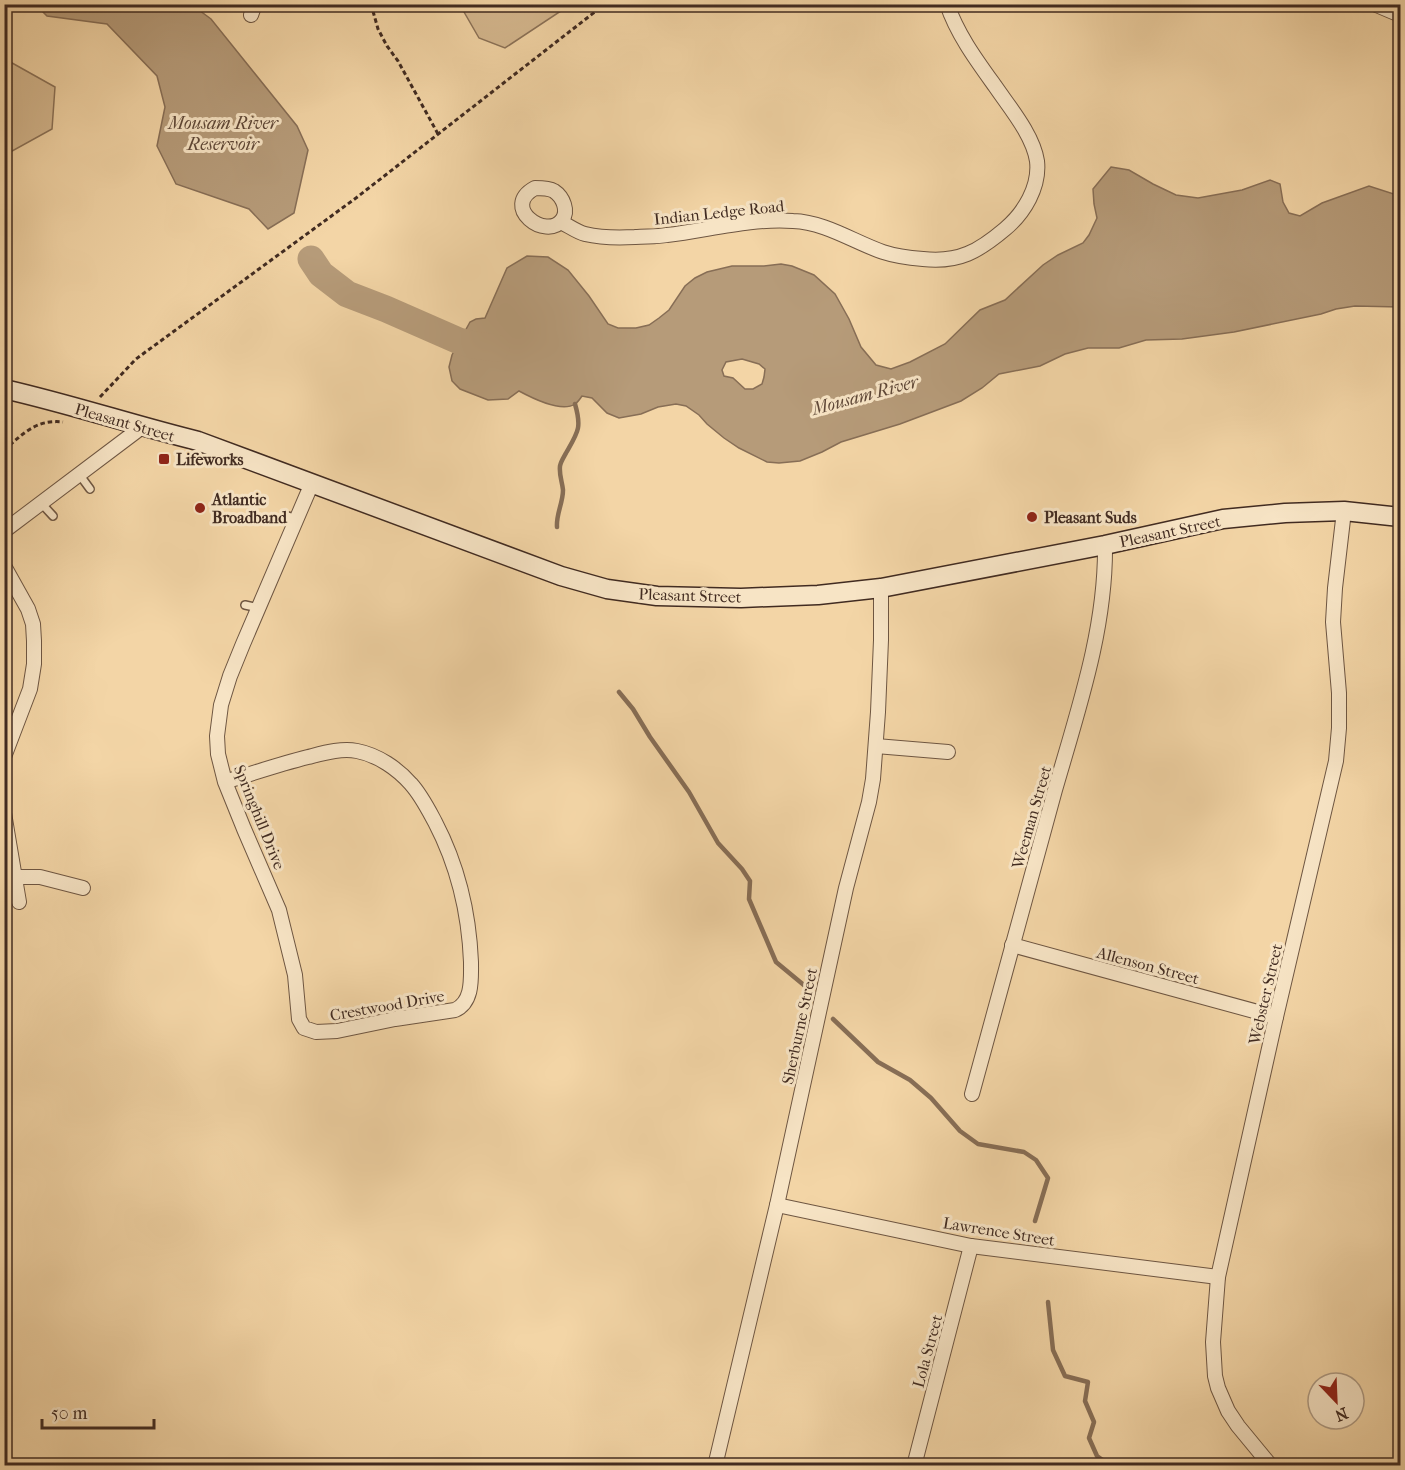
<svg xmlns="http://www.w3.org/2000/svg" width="1405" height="1470" viewBox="0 0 1405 1470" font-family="'IM FELL French Canon',serif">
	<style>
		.green { fill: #d5b88f; stroke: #8b7258; stroke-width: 1.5 }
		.water { fill: #b69b79; stroke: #876e56; stroke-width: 1.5; fill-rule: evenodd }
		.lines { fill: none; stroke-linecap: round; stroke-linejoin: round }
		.stream { stroke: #876e56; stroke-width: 4.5 }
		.river { stroke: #b69b79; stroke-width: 27 }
		.service-casing { stroke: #6e5642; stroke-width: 10 }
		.minor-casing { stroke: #6e5642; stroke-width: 16 }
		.secondary-casing { stroke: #412b21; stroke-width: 21 }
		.path { stroke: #412b21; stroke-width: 3; stroke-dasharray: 4.5 3; stroke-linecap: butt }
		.service { stroke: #f7e4c5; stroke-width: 7 }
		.minor { stroke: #f7e4c5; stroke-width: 14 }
		.secondary { stroke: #f7e4c5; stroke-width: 18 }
		.poi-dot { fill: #8f2418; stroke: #f7e4c5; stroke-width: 2 }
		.labels { text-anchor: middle; stroke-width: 6; stroke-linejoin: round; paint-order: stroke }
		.street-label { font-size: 16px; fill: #412b21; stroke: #f7e4c5 }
		.poi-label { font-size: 16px; font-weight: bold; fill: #412b21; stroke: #f7e4c5; text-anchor: start }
		.water-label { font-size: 18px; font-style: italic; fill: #5e4737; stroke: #f7e4c5 }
	</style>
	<rect width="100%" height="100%" fill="#f3d5a6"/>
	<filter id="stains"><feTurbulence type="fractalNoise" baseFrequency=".00333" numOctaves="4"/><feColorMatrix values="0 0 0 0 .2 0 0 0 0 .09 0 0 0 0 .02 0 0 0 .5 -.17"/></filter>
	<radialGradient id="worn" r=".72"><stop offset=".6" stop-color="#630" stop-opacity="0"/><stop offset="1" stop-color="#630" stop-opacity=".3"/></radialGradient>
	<!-- green -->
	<g class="green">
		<path d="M460 5H570L505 48 479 38Z"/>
		<path d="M5 59 55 87 52 129 5 155Z"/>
	</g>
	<!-- water -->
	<g class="water">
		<path d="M36 5H192L211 19 297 126 308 150 294 213 268 229 249 209 176 184 157 146 165 107 157 76 107 24 47 16Z"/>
		<path d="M1111 167 1129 170 1153 184 1176 195 1198 198 1242 190 1270 180 1280 184 1283 202 1289 213 1300 216 1322 203 1369 186 1400 196V307L1355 306 1336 309 1321 314 1234 332 1182 339 1146 340 1119 348H1088L1065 354 1040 366 999 374 982 388 961 401 900 424 841 442 822 452 800 461 779 463 767 462 739 448 724 438 707 424 699 415 686 406 676 404 658 407 641 414 619 418 607 413 592 398 582 396C580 399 578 402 575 404 561 413 532 398 519 391L508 399 488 400 460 389 452 381 449 367 452 355 470 322 476 319 485 318 507 268 527 256 548 257 568 270 589 296 608 324 618 328H636L649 325 659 318 669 310 685 286 695 278 707 272 732 266H764L781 264 792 266 814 275 835 294 849 319 861 347 876 365 891 369 910 362 945 344 980 310 1005 300 1043 265 1058 255 1083 243 1089 235 1097 218 1094 204 1093 189ZM742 359 759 364 765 369 764 377 762 384 753 389H745L733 378 724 376 722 370 726 362Z"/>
	</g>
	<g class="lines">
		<!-- stream -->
		<g class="stream">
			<path d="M557 527C556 514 563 503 563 490 562 481 559 475 560 466 561 461 564 457 566 453 578 432 582 428 575 404"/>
			<path d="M619 692 633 709 650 737 689 792 718 843 742 869 750 881 749 899 776 962 805 986"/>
			<path d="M833 1019 878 1062 910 1080 931 1098 960 1131 978 1144 1024 1152 1036 1160 1048 1178 1035 1221"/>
			<path d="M1048 1302 1053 1350 1065 1376 1088 1382 1085 1401 1094 1422 1089 1438 1097 1456 1111 1466"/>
		</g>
		<!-- river -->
		<path class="river" d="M311 259 321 274 347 294 386 309 459 341 474 345 496 348"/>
		<!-- service casing -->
		<g class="service-casing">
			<g id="service">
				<path d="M79 474 90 489"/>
				<path d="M41 503 53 516"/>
				<path d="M285 515 297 519"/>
				<path d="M245 605 259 608"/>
			</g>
		</g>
		<!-- minor casing -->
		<g class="minor-casing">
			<g id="minor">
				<path d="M1374 4 1400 15"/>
				<path d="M251 15 255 4"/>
				<path d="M535 188C541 188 549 188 554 191 563 197 569 211 562 220 546 241 500 207 535 188Z"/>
				<path d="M561 222C569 226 577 232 585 234 602 238 618 238 635 237 646 236 656 237 667 235 709 230 751 218 793 221 825 222 854 242 883 252 895 256 910 258 923 259 959 263 979 251 1005 229 1024 213 1040 187 1037 161 1033 135 1010 108 995 86 977 61 957 34 947 4"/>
				<path d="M4 531 142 427"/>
				<path d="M4 566 28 609 33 624 34 641V664L30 689 4 757"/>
				<path d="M876 746 948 752"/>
				<path d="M225 782C253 773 280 764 308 757 324 753 341 748 357 751 378 755 398 769 411 784 421 795 428 809 435 822 458 866 469 912 471 962 471 979 473 1002 455 1010L395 1019 337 1031 316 1032 304 1028 299 1019 295 975 279 910 244 829 225 782 218 754 217 736 221 705 230 676 243 644 312 483"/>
				<path d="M4 813 19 902"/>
				<path d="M16 877H40L83 888"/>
				<path d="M1012 945 1276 1017"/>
				<path d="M972 1094C999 993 1027 892 1055 790 1078 710 1106 629 1105 545"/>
				<path d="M777 1205 971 1246 1218 1277"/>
				<path d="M715 1466 777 1205 846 888 869 802 873 779 878 712 881 640V588"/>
				<path d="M914 1466 971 1246"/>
				<path d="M1271 1466 1238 1426 1228 1411 1218 1388 1215 1376 1213 1342 1218 1277 1276 1017 1336 761 1339 728V693L1333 622 1335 588 1344 511"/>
			</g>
		</g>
		<!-- secondary casing -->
		<g class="secondary-casing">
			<path id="secondary" d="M4 389C70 404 133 425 198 441L561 576 607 589 657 596 741 598 818 595 881 588 1105 545 1223 519 1285 513 1344 511 1400 517"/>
		</g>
		<!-- path -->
		<g class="path">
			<path d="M371 4 378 29 387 46 398 61 438 134"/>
			<path d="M100 397 136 359 356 198 605 4"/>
			<path d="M4 450C23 434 36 419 63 422"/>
		</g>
		<!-- service -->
		<use href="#service" class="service"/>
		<!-- minor -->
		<use href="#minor" class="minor"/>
		<!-- secondary -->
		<use href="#secondary" class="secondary"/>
	</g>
	<!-- markers -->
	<g class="poi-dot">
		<rect x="158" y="453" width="12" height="12" rx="3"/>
		<circle cx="200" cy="508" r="6"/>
		<circle cx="1032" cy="517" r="6"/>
	</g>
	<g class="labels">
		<!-- street labels -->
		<g class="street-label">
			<text transform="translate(719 212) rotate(-6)" y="6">Indian Ledge Road</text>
			<text transform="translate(125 422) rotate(16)" y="6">Pleasant Street</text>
			<text transform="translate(1170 531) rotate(-12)" y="6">Pleasant Street</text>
			<text transform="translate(690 595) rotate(2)" y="6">Pleasant Street</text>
			<text transform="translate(260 817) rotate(68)" y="6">Springhill Drive</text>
			<text transform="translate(1031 817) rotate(-74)" y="6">Weeman Street</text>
			<text transform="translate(1148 965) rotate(15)" y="6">Allenson Street</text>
			<text transform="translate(1265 994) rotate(-77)" y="6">Webster Street</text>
			<text transform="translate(387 1005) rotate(-10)" y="6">Crestwood Drive</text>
			<text transform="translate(799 1026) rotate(-78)" y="6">Sherburne Street</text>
			<text transform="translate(999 1231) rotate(9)" y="6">Lawrence Street</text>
			<text transform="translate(927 1351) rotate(-75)" y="6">Lola Street</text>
		</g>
		<!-- poi labels -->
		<g class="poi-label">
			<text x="176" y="465">Lifeworks</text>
			<text x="212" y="505">Atlantic<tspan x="212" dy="18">Broadband</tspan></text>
			<text x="1044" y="523">Pleasant Suds</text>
		</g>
		<!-- water labels -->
		<g class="water-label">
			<text x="223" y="129">Mousam River<tspan x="223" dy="21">Reservoir</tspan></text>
			<text transform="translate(865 395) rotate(-15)" y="6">Mousam River</text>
		</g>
	</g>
	<!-- margin -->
	<rect width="1405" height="1470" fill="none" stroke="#f3d5a6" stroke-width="24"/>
	<rect x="6" y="6" width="1393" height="1458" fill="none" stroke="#412b21" stroke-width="3"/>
	<rect x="12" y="12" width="1381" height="1446" fill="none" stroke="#412b21" stroke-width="1.5"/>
	<!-- north arrow -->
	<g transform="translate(1336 1401) rotate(157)"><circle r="28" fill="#f7e4c5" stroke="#ae9a83" stroke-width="1.5"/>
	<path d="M0-4.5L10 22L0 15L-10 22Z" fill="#8f2418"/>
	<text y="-9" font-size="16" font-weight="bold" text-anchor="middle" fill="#412b21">N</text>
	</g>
	<!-- scale -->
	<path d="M42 1419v9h112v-9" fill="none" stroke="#412b21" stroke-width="3"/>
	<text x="51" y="1419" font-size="18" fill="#412b21" stroke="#f7e4c5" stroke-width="4.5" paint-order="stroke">50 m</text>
	<rect width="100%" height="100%" filter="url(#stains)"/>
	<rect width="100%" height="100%" fill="url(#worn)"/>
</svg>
